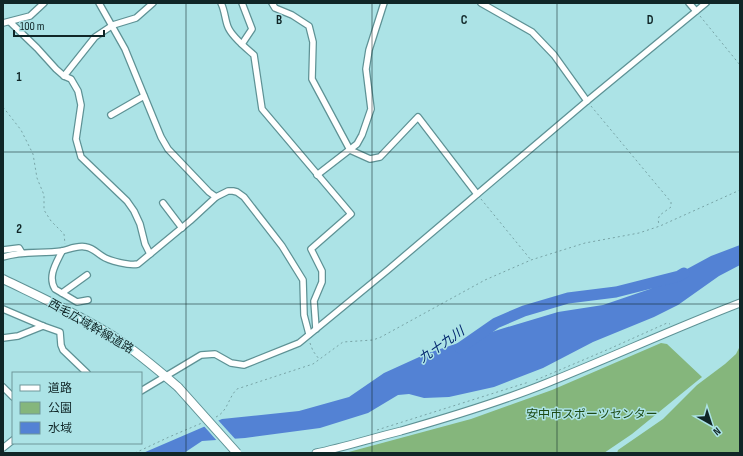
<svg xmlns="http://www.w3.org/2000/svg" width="743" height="456" viewBox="0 0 743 456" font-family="'Sofia Sans Condensed','Noto Sans JP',sans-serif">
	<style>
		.green { fill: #85b67c }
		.water { fill: #5382d4 }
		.pier { fill: #ace3e6 }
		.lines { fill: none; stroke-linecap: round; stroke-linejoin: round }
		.river { stroke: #5382d4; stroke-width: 11 }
		.minor-casing { stroke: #5e9295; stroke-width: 8 }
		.tertiary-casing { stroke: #5e9295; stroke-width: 9 }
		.secondary-casing { stroke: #5e9295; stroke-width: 10 }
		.path { stroke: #78a4a6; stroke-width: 1; stroke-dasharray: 2 3; stroke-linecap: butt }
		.minor { stroke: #fff; stroke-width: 5.5 }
		.tertiary { stroke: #fff; stroke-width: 7 }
		.secondary { stroke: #fff; stroke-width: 8 }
		.secondary-bridge-casing { stroke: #5e9295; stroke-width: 10; stroke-linecap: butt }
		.secondary-bridge { stroke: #fff; stroke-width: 8 }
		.grid { fill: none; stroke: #102627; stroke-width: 1; stroke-opacity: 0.55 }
		.labels { text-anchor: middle; stroke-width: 3; stroke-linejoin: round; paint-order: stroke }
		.street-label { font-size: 12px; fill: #102627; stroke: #ace3e6 }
		.park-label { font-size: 12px; fill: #1d4b14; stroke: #ace3e6 }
		.water-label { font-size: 13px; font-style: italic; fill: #00246c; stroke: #ace3e6 }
		.grid-label { font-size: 13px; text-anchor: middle; font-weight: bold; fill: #102627; stroke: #ace3e6; stroke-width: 3; stroke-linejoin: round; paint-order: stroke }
	</style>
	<rect width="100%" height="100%" fill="#ace3e6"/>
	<!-- green -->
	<g class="green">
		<path d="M661 343 667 344 702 377 632 434 604 453H345L471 419 552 390Z"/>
		<path d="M740 346V453H617L618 450 663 419 697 385 725 364 736 354Z"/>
	</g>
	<!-- water -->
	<path class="water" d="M740 245V265L719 276 678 305 654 317 593 342 543 368 494 387 449 397 424 398 409 394 398 395 368 413 320 428 245 438 202 441 184 453H143L222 419 299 411 349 397 384 373 428 353 501 329 558 312 603 305 650 289 711 256Z"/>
	<!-- pier -->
	<path class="pier" d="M217 419 237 441 218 442 203 425Z"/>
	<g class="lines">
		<!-- river -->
		<path class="river" d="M460 348 496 323 524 311 568 298 616 292 679 276 684 273"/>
		<!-- minor casing -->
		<g class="minor-casing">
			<g id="minor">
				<path d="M99 3 125 49 161 137 168 149 209 192 216 197"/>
				<path d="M221 3C225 11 225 20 228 27 232 37 246 48 254 55L262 109 351 214 311 249 322 271V282L314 301 316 329"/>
				<path d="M242 3 252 29 242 44"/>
				<path d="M272 3 275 8 292 15 309 26 313 42 312 79 350 150 370 159 380 157 418 117 477 194"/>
				<path d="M481 3 532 32 554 55 587 101"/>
				<path d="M689 3 696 11"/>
				<path d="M10 22 37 48 56 69 64 76 71 79 78 91 81 105 76 139 81 157 127 201 134 211 140 224 145 244 150 254"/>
				<path d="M3 23 30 16 44 3"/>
				<path d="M64 76 95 37 113 25 136 18 153 3"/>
				<path d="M111 115 144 96"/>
				<path d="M317 175 357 144 362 135 371 109 366 69 369 50 384 3"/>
				<path d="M163 203 182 228"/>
				<path d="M3 250 19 248 22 253"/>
				<path d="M62 251C57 262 47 276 55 289L77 302 88 300"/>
				<path d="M3 257C24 250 41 254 62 251 70 249 78 245 86 247 93 248 97 253 102 256 109 261 130 266 138 264L190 221 216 197 228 191H233L237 192 244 197 282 246 303 280 304 315 309 334"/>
				<path d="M62 293 87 275"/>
				<path d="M3 309 43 326 60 332 61 345 63 350 87 373"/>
				<path d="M3 338 18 336 43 326"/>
				<path d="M3 387 13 397"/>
				<path d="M141 391 201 355 215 354 231 363 244 365 299 343 389 269 587 101 706 3"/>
				<path d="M3 448 13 440"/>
			</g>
		</g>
		<!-- tertiary casing -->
		<g class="tertiary-casing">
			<path id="tertiary" d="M316 453C345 447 372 438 401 431 450 417 500 402 547 383 612 357 675 328 740 303"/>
		</g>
		<!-- secondary casing -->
		<g class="secondary-casing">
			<path id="secondary" d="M3 279C40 297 78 314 113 336 136 351 157 369 178 387"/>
		</g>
		<!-- path -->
		<g class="path">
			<path d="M700 16 740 65"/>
			<path d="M591 106 671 202V207L660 215 658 219 659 225"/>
			<path d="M3 107 21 130 33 154 37 178 44 195V210L51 221 64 234 65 244"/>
			<path d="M481 199 531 260"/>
			<path d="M310 343 313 351 319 359"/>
			<path d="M536 380 609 349 667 323 670 324"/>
			<path d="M216 417C228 411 228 398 237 389L313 364 343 342 373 340 381 337 485 280 531 260 585 243 639 233 660 226 740 190"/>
			<path d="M377 430 529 382"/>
			<path d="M135 453 169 437 202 423"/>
		</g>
		<!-- minor -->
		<use href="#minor" class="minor"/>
		<!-- tertiary -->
		<use href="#tertiary" class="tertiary"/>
		<!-- secondary -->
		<use href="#secondary" class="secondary"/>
		<!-- secondary-bridge casing -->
		<g class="secondary-bridge-casing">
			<path id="secondary-bridge" d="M178 387 237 453"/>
		</g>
		<!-- secondary-bridge -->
		<use href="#secondary-bridge" class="secondary-bridge"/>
	</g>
	<!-- grid -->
	<path class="grid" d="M186 3V453M372 3V453M557 3V453M3 152H740M3 304H740"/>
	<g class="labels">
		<!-- street labels -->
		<g class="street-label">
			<text transform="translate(91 326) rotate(30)" y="4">西毛広域幹線道路</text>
		</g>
		<!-- park labels -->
		<g class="park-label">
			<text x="592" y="418">安中市スポーツセンター</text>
		</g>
		<!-- water labels -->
		<g class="water-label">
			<text transform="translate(441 344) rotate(-35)" y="5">九十九川</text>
		</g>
	</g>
	<g class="grid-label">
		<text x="279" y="24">B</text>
		<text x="464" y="24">C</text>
		<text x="650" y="24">D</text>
		<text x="19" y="81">1</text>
		<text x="19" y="233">2</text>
	</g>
	<!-- border -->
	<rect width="743" height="456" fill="none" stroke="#102627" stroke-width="8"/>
	<!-- legend -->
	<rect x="12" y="372" width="130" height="72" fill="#ace3e6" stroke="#6e979a"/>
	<rect x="20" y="385" width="20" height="6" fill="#ffffff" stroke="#6e979a"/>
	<text x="48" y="392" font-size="12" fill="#102627">道路</text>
	<rect x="20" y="402" width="20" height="12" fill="#85b67c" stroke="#6e979a"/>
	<text x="48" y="412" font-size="12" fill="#102627">公園</text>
	<rect x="20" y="422" width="20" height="12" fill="#5382d4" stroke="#6e979a"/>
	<text x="48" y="432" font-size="12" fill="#102627">水域</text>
	<!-- north arrow -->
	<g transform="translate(711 424) rotate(141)" stroke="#ace3e6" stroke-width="3" paint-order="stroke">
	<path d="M0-3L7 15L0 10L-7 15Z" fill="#102627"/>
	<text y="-6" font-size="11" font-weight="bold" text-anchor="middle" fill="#102627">N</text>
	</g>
	<!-- scale -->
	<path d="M14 30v6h90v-6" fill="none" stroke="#102627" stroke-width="2"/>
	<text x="20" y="30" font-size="12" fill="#102627" stroke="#ace3e6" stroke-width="3" paint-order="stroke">100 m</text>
</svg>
